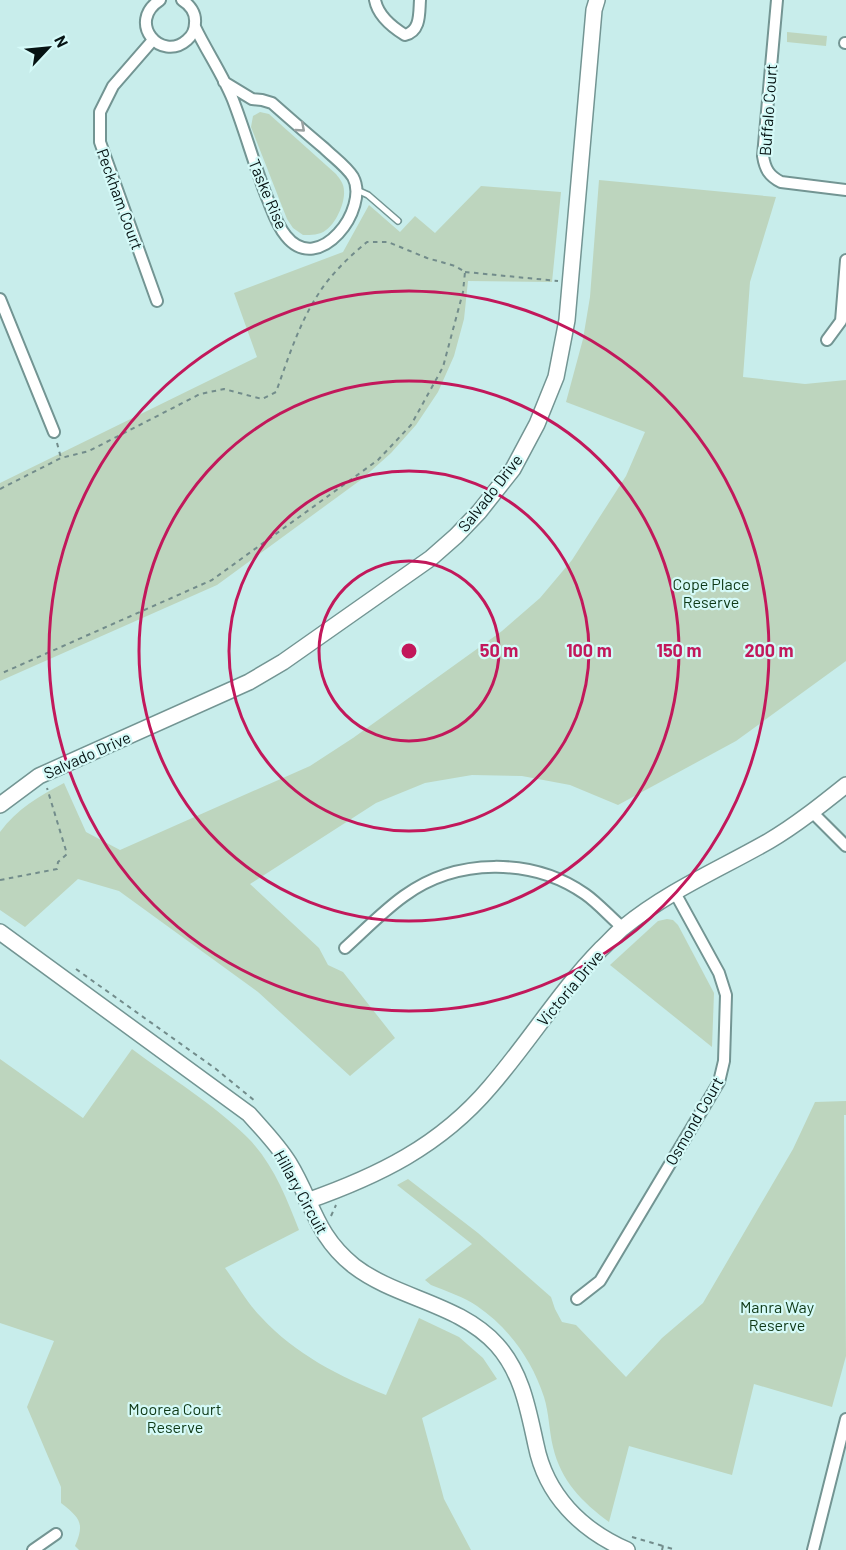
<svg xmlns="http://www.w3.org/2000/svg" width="846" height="1550" viewBox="0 0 846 1550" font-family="Barlow,sans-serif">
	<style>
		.green { fill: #bdd5be }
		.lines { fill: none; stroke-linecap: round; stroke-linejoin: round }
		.lane-casing { stroke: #739593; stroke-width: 8 }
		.street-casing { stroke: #739593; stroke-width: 14 }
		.secondary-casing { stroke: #739593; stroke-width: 18 }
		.path { stroke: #728c8b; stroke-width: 2; stroke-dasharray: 4.5 4.5; stroke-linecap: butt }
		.lane { stroke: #fff; stroke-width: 5 }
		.street { stroke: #fff; stroke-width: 10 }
		.secondary { stroke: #fff; stroke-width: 15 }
		.oneway { stroke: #9ba1a1 }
		.ring { fill: none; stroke: #c2185b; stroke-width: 3 }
		.labels { text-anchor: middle; stroke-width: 4.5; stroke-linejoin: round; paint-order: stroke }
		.street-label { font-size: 16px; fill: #061313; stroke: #d5faf8 }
		.park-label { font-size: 16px; fill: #0e3916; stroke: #d5faf8 }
		.centre { fill: #c2185b; stroke: #d5faf8; stroke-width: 3 }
		.ring-label { font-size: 18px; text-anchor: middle; font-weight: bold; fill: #c2185b; stroke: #d5faf8; stroke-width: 4.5; stroke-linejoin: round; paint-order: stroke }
	</style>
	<rect width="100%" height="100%" fill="#c8edeb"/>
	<!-- green -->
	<g class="green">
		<path d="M787 32 827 36 826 46 787 42Z"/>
		<path d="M260 112 269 114 336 174C340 179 344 184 344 191 345 203 336 223 326 230 320 235 311 235 303 235L293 228 287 219 251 127 253 116Z"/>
		<path d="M599 180 776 197 750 282 743 377 805 384 846 380V661L736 741 618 805 570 785 522 776 472 775 425 783 376 803 250 884 319 948 328 965 343 972 395 1038 350 1076 258 992 119 891 78 879 25 927 0 910V832C17 809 39 796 64 783L86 832 120 850 310 766 353 738 502 631 540 598 572 560 626 476 645 432 566 402 583 339 590 297Z"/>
		<path d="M481 186 561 192 552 282 468 281 464 319 454 356 438 392 416 425 391 453 362 479 217 585 0 681V483L257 357 234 293 343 252 369 205 400 232 415 216 435 233Z"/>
		<path d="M667 919 673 920 678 925 714 993 712 1047 610 965 658 921Z"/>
		<path d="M132 1049C169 1077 215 1105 247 1137 273 1163 286 1197 299 1230L225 1268C237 1284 247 1303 261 1317 296 1355 339 1376 386 1395L419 1318 459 1337 483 1358 497 1379 422 1418 444 1499 471 1550H79L75 1546C85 1523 80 1518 61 1503V1487L27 1407 54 1341 0 1323V1059L83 1118Z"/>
		<path d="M846 1101V1115H844L846 1356 832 1407 754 1384 732 1475 629 1446 609 1522C582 1502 561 1481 553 1447 549 1430 549 1413 544 1397 532 1360 509 1328 477 1306 464 1297 446 1291 431 1285L425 1280 472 1244 397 1185 408 1179 478 1233 551 1297 555 1309 562 1322 576 1325 626 1377 662 1338 703 1303 793 1149 815 1102Z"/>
	</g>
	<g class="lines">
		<!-- lane casing -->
		<g class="lane-casing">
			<path id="lane" d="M357 190 368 195 398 221"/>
		</g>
		<!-- street casing -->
		<g class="street-casing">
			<g id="street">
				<path d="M160 0C126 22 161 63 187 40 192 36 195 29 195 23 196 13 190 5 182 0"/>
				<path d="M375 0C378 16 392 27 405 35 421 31 419 13 420 0"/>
				<path d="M777 0 763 156C765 169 769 176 781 182L846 190"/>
				<path d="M195 27C207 52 223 75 233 100 245 131 254 164 266 195 272 209 276 224 286 236 319 277 370 208 353 177 346 166 333 157 324 148 306 133 289 118 272 103L262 100 252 99 224 82"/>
				<path d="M153 40 113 86 100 112V142L157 301"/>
				<path d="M845 43H846"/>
				<path d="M0 299 54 432"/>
				<path d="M827 340 841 321 846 260"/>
				<path d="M812 812 846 846"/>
				<path d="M345 948C364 931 383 911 404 896 456 858 532 857 585 894 598 903 610 917 623 928"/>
				<path d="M577 1299 600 1281 719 1082 724 1061 726 995 719 973 674 891"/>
				<path d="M33 1550 56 1534"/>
				<path d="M813 1550 846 1419"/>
			</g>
		</g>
		<!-- secondary casing -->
		<g class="secondary-casing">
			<g id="secondary">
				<path d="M0 805 39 776 249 682 283 662 431 558 456 536 479 512 513 469 537 424 556 377 567 320 594 10 597 0"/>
				<path d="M0 932 249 1114C263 1130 278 1145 289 1163 313 1202 315 1235 354 1266 397 1299 459 1303 497 1345 522 1373 528 1409 536 1445 546 1495 581 1530 627 1550"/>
				<path d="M307 1201C378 1176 440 1146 490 1087 529 1042 560 991 601 949 609 942 616 933 624 927 668 891 720 869 769 841 796 825 821 805 846 785"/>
			</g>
		</g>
		<!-- path -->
		<g class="path">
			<path d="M465 272 558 281"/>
			<path d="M57 443 61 458"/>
			<path d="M0 489 61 458 89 451 200 394 224 389 262 399 276 392C288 359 299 323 319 293 331 274 350 256 367 242H388L427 258 455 266 465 272 463 292 443 367 411 425 378 460 212 580 0 674"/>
			<path d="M0 880 57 869 58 862 67 854 47 788"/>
			<path d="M76 969 216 1069 255 1101"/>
			<path d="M331 1216 336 1205"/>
			<path d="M632 1537 663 1546"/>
			<path d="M662 1550 663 1546 676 1550"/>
		</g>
		<!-- lane -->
		<use href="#lane" class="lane"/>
		<!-- street -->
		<use href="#street" class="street"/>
		<!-- secondary -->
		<use href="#secondary" class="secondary"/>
	</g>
	<!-- one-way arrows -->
	<defs><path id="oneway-chevron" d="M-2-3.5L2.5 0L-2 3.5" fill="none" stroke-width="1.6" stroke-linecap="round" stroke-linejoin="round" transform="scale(1.5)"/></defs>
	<use class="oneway" href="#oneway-chevron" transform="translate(301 128) rotate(41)"/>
	<!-- distance rings -->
	<g class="ring">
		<circle cx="409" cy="651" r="90"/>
		<circle cx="409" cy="651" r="180"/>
		<circle cx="409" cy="651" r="270"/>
		<circle cx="409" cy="651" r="360"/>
	</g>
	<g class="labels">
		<!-- street labels -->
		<g class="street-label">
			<text transform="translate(768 110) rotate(-86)" y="6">Buffalo Court</text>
			<text transform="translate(268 194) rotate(67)" y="6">Taske Rise</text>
			<text transform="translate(120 199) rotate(70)" y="6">Peckham Court</text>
			<text transform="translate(490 493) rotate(-52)" y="6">Salvado Drive</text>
			<text transform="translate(87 755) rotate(-24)" y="6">Salvado Drive</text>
			<text transform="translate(570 988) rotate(-50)" y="6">Victoria Drive</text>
			<text transform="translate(694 1121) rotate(-60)" y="6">Osmond Court</text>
			<text transform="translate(301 1192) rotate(61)" y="6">Hillary Circuit</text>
		</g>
		<!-- park labels -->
		<g class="park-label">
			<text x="711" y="590">Cope Place<tspan x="711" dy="18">Reserve</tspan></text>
			<text x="777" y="1313">Manra Way<tspan x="777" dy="18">Reserve</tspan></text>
			<text x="175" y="1415">Moorea Court<tspan x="175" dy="18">Reserve</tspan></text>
		</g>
	</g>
	<circle cx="409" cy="651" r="9" class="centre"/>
	<g class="ring-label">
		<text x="499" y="657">50 m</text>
		<text x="589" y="657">100 m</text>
		<text x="679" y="657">150 m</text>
		<text x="769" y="657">200 m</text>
	</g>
	<!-- north arrow -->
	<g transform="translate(48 48) rotate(64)" stroke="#d5faf8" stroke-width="4.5" paint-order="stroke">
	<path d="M0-4.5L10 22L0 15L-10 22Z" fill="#061313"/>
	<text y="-9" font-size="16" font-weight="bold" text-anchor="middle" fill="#061313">N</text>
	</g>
</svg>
